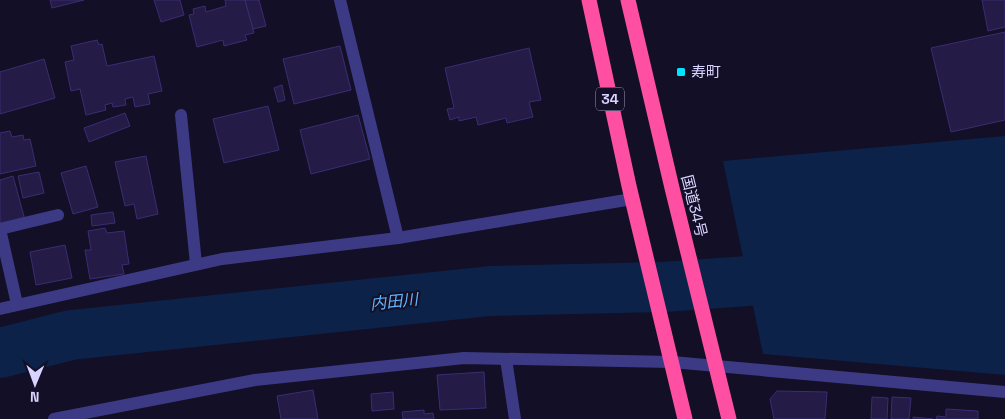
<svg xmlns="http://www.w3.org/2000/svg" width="1005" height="419" viewBox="0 0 1005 419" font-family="'Space Grotesk','Noto Sans JP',sans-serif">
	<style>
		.water { fill: #0c2248 }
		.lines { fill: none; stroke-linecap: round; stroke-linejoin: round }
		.river { stroke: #0c2248; stroke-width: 50 }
		.building { fill: #241b47; stroke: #3b2d73 }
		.street { stroke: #3d3a85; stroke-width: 12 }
		.highway { stroke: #ff4fa3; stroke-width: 15 }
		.poi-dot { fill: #00e5ff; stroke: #130f26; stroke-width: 2 }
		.labels { text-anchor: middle; stroke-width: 4; stroke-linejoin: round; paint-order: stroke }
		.shield { fill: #130f26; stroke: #9e99be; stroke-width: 1 }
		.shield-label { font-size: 14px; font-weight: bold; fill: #d9d4ff }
		.poi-label { font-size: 15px; fill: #d9d4ff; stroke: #130f26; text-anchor: start }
		.street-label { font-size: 15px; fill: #d9d4ff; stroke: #130f26 }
		.water-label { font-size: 16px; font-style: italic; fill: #62b6ff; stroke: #130f26 }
	</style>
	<rect width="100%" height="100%" fill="#130f26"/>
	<!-- water -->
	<path class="water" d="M1005 136V375L763 354 723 161Z"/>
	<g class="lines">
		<!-- river -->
		<path class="river" d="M0 353 71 335 490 291 663 287 790 278"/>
	</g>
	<!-- building -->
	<g class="building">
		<path d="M50 0H84L52 8Z"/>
		<path d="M154 0H180L184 15 161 22Z"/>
		<path d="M225 0H245L254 33 245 35 247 40 224 46 223 40 197 47 189 15 194 14 193 9 205 6 206 12 226 6Z"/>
		<path d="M245 0H259L266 26 253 29Z"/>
		<path d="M982 0H1005V27L988 31Z"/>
		<path d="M1005 32V120L951 132 931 48Z"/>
		<path d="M97 40 99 45 102 44 107 66 154 56 162 91 148 94 150 104 135 107 133 97 125 99 126 105 113 107 112 103 105 105 106 110 86 115 80 89 71 91 65 62 74 60 71 46Z"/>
		<path d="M340 46 351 90 294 104 283 59Z"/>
		<path d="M529 48 541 100 529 102 533 117 507 123 506 118 478 125 476 117 459 121V117L450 120 447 109 454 108 445 68Z"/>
		<path d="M44 59 55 98 0 114V72Z"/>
		<path d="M282 85 285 100 278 102 274 88Z"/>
		<path d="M268 106 279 150 224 163 213 119Z"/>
		<path d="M125 113 130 126 89 142 84 128Z"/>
		<path d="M358 115 370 159 311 174 300 130Z"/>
		<path d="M10 131 12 137 23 135 24 140 30 139 36 166 0 174V133Z"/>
		<path d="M146 156 158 214 137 219 134 204 125 206 115 162Z"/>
		<path d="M86 166 98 207 73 214 61 173Z"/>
		<path d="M39 172 44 193 23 198 18 176Z"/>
		<path d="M13 176 25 220 0 227V180Z"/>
		<path d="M113 212 115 223 92 226 91 215Z"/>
		<path d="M105 228 107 233 124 231 129 264 122 265 124 274 90 279 85 250H91L88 231Z"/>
		<path d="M65 245 72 278 36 285 30 252Z"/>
		<path d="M484 372 486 408 440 410 437 375Z"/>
		<path d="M313 390 318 419H281L277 396Z"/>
		<path d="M777 391 827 392 825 419H774L770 399Z"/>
		<path d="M393 392 394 409 372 411 371 394Z"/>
		<path d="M872 397 888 398 887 419H871Z"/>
		<path d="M892 397 911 398 909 419H891Z"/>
		<path d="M946 409 978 411V419H936L937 416 946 417Z"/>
		<path d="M424 410V414L433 413 434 419H403L402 412Z"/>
		<path d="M913 417 933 419H913Z"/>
	</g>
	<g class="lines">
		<!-- street -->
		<g class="street">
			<path d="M340 0 398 238"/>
			<path d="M181 115 196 264"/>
			<path d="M17 304 0 229 58 215"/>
			<path d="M0 309 222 259 398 238 632 199"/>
			<path d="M506 359 515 419"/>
			<path d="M54 419 255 380 464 358 672 362 1005 392"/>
		</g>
		<!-- highway -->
		<g class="highway">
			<path d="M589 0 629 186 685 419"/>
			<path d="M628 0 672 188 729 419"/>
		</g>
	</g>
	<!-- markers -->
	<rect class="poi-dot" x="676" y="67" width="10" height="10" rx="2.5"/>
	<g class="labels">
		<!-- shield labels -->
		<rect class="shield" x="596" y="87.5" width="28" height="23" rx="4"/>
		<g class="shield-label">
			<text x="610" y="104">34</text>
		</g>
		<!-- poi labels -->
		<g class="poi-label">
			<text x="691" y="77">寿町</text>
		</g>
		<!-- street labels -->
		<g class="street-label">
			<text transform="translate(694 206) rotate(76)" y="5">国道34号</text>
		</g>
		<!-- water labels -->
		<g class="water-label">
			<text transform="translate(394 301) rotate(-6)" y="6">内田川</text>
		</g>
	</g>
	<!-- north arrow -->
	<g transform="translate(35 384) rotate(181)" stroke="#130f26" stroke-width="4" paint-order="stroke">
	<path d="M0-4L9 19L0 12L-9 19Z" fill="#d9d4ff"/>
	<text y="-8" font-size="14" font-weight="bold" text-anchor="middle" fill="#d9d4ff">N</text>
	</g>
</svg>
